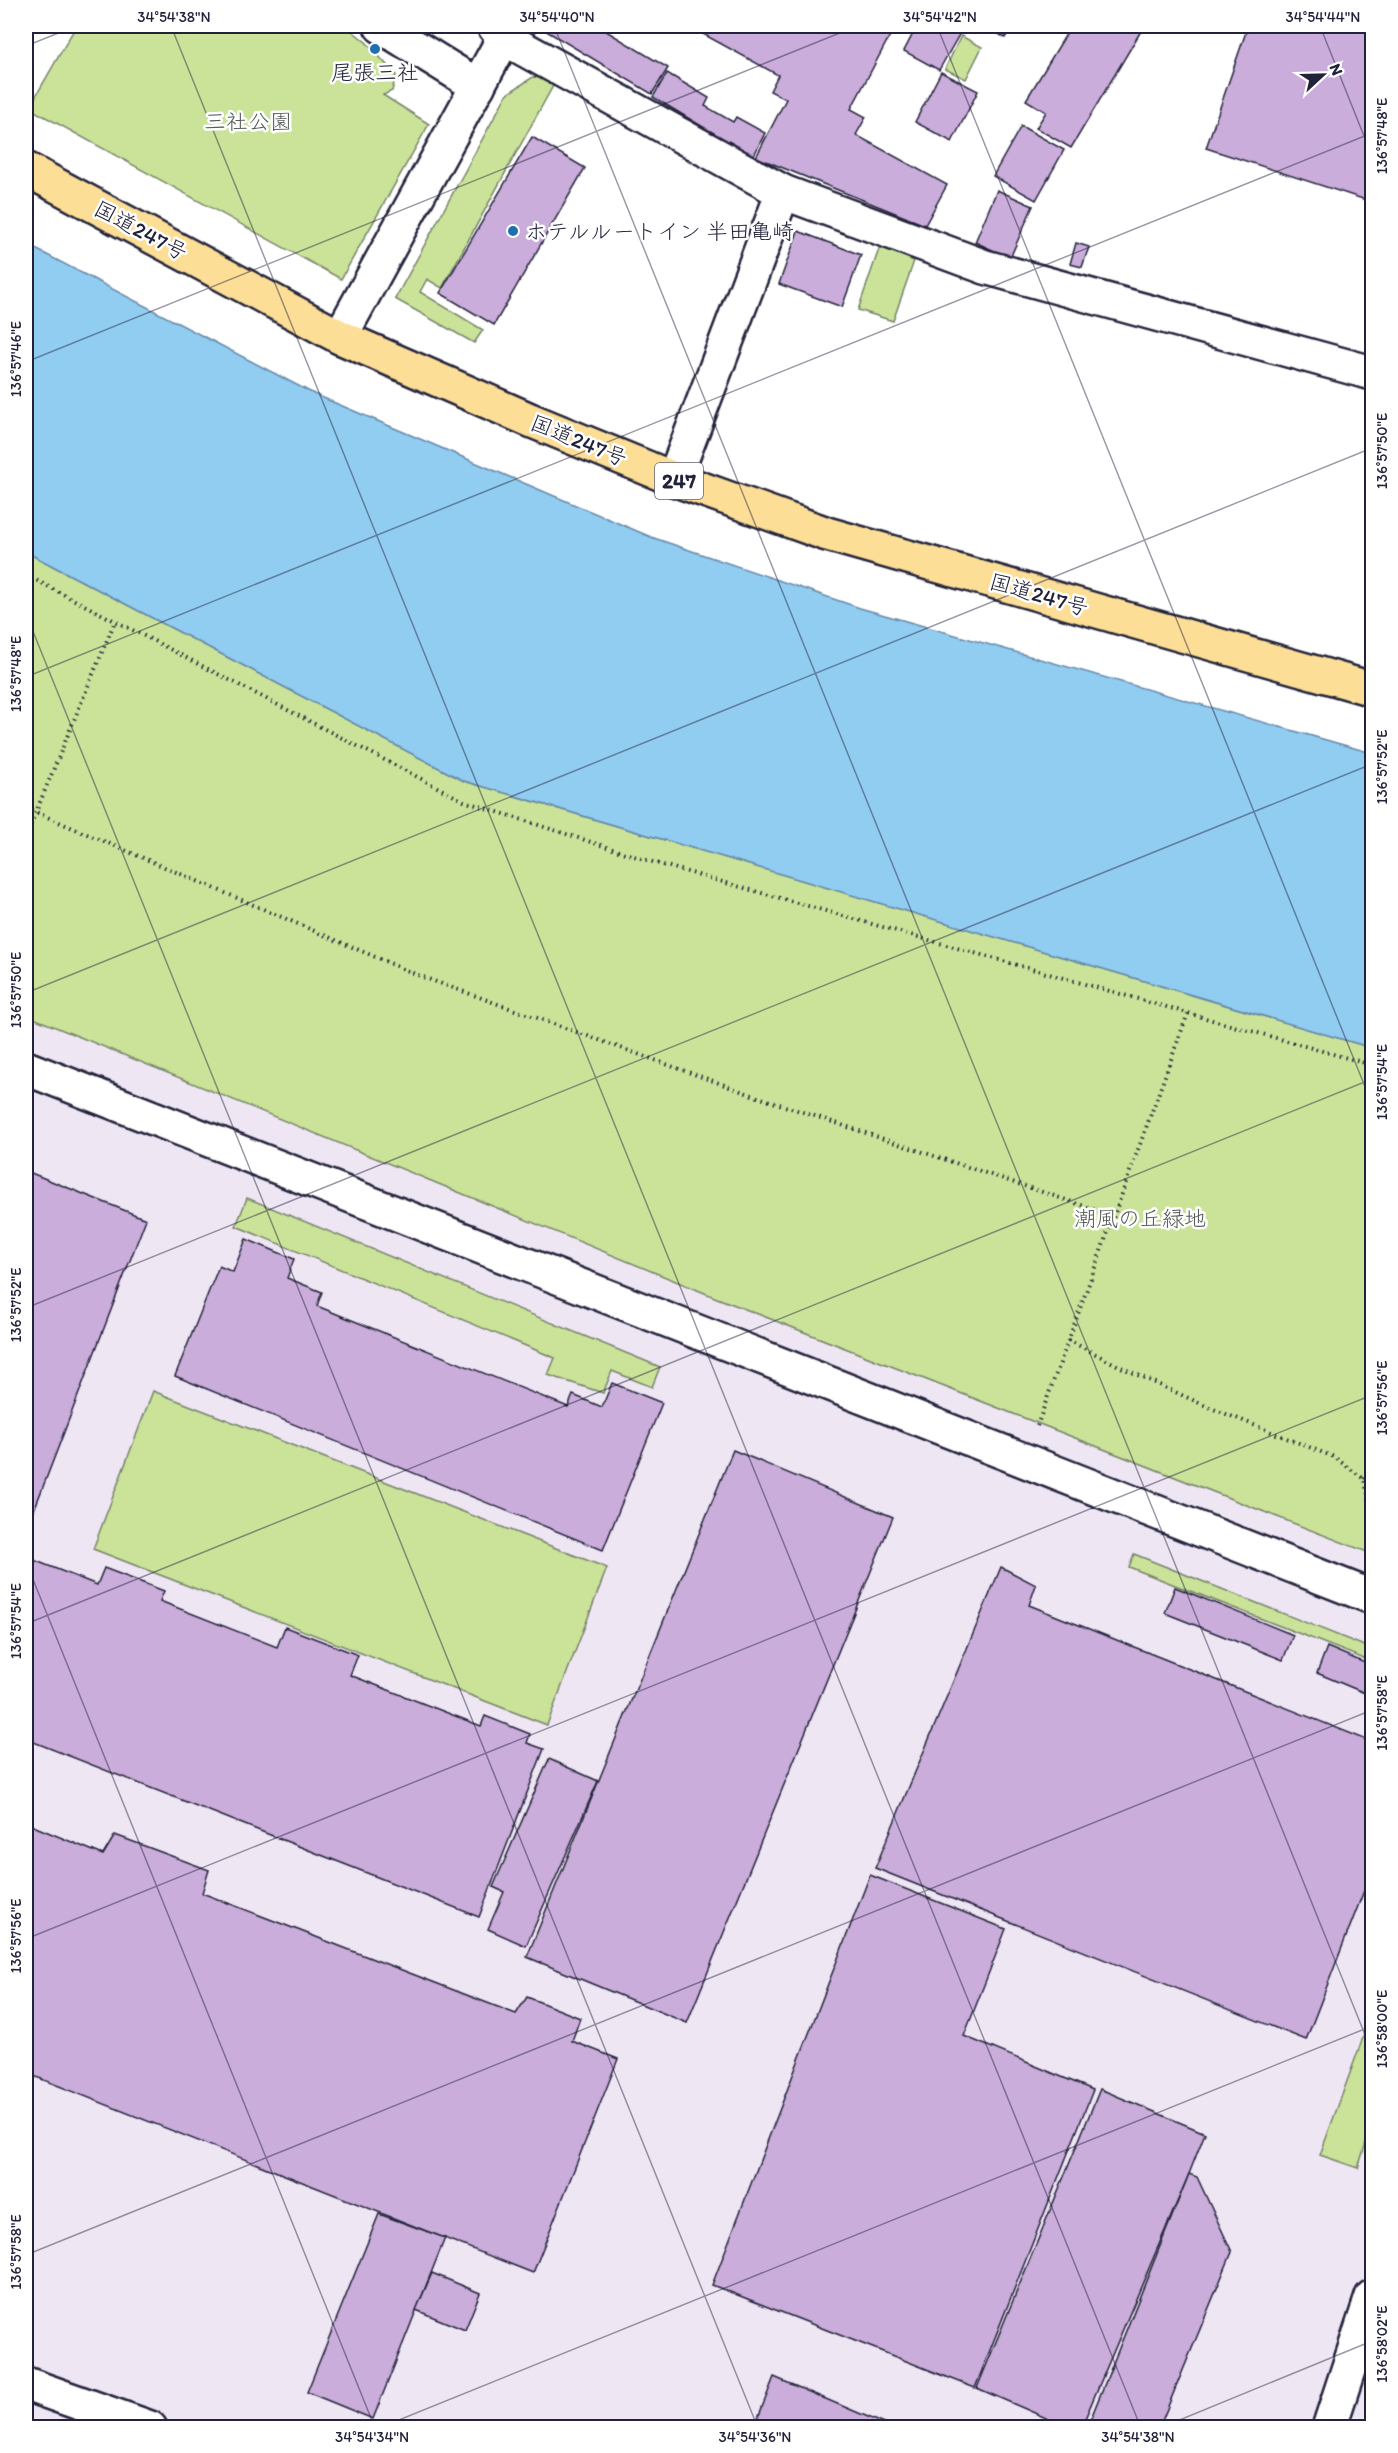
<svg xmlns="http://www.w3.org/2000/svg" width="1398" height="2453" viewBox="0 0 1398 2453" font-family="Itim,'Klee One',sans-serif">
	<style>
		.built { fill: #efe6f4 }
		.green { fill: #cae399; stroke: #76826a; stroke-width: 1.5 }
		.water { fill: #91ccf1; stroke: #6588a8; stroke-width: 1.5 }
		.building { fill: #caadda; stroke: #22223b; stroke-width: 1.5 }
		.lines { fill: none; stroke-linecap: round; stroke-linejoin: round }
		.minor-casing { stroke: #22223b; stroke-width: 38 }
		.highway-casing { stroke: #22223b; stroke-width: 38 }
		.path { stroke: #22223b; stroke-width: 4; stroke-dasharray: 1.5 4.5; stroke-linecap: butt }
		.minor { stroke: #fff; stroke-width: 33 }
		.highway { stroke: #fcde96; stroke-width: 33 }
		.ticks { fill: none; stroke: #22223b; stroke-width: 1.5; stroke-opacity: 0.45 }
		.poi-dot { fill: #1f6fb2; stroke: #fff; stroke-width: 2 }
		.labels { text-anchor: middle; stroke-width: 5; stroke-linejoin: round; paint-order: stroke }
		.shield { fill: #fff; stroke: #646476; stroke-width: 1.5 }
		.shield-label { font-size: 21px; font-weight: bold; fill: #22223b }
		.poi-label { font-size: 22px; fill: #22223b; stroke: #fff }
		.park-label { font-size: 22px; fill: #545c57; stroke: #fff }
		.street-label { font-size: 22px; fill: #22223b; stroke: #fff }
		.neatline { fill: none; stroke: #22223b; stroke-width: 2 }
		.ticks-label { font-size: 15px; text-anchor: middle; fill: #22223b }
	</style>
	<rect width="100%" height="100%" fill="#fff"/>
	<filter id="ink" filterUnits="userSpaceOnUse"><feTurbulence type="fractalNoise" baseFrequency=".0167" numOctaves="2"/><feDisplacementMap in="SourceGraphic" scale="12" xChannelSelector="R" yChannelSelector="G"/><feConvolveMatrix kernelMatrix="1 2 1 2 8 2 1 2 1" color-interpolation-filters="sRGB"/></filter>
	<g filter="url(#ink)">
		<!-- built -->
		<path class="built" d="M26 552 464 781 1372 1048V2427H26Z"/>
		<!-- green -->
		<g class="green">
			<path d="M76 26H346L366 42 396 75 392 91 383 95 429 124 341 279 29 108Z"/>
			<path d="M961 36 982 47 966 79 945 69Z"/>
			<path d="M533 77 544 78 554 84 442 288 427 279 420 292 483 330 474 343 395 299 507 94Z"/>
			<path d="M880 246 914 261 893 321 858 310Z"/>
			<path d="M26 552 464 781 1372 1048V1554L717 1298 26 1015Z"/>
			<path d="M247 1198 660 1367 652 1387 612 1371 603 1393 548 1375 555 1358 236 1226Z"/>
			<path d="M153 1391 607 1568 547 1725 93 1549Z"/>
			<path d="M1134 1554 1372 1649V1662L1129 1567Z"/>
			<path d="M1372 2013V2124L1358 2168 1320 2155Z"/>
		</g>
		<!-- water -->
		<path class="water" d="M26 244 314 394 651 537 860 608 1372 753V1048L464 781 26 552Z"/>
		<!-- building -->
		<g class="building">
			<path d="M538 26H598L668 68 652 94Z"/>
			<path d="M708 26H895L851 109 866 117 856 135 947 185 925 225 756 157 786 99 770 91 778 75 703 34Z"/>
			<path d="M917 26H964L939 70 904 51Z"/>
			<path d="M986 26H1012L1005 38Z"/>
			<path d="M1071 26H1144L1071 148 1036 128 1046 112 1026 100Z"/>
			<path d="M1248 26H1372V202L1206 148Z"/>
			<path d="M941 72 978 91 952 142 915 122Z"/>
			<path d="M667 73 709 98 705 106 733 122 736 117 765 133 753 157 653 97Z"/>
			<path d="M1021 126 1064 150 1036 200 993 176Z"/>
			<path d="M532 137 585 168 494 325 440 293Z"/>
			<path d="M997 190 1033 206 1010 258 975 242Z"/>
			<path d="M798 231 861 255 842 307 779 284Z"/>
			<path d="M1076 243 1089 247 1082 267 1070 264Z"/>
			<path d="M26 1171 146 1219 26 1531Z"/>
			<path d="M246 1239 294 1259 287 1278 322 1292 317 1306 568 1407 573 1395 602 1407 612 1383 662 1403 603 1550 175 1376 219 1266 233 1272Z"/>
			<path d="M733 1450 893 1517 687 2023 527 1957Z"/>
			<path d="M26 1557 97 1585 104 1568 164 1591 160 1601 277 1647 285 1627 358 1655 350 1675 481 1726 485 1716 530 1734 527 1743 544 1749 479 1917 26 1739Z"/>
			<path d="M1001 1567 1036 1585 1029 1605 1372 1742V1870L1306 2040 875 1868Z"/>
			<path d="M1175 1587 1293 1635 1283 1660 1165 1613Z"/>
			<path d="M1327 1647 1372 1666V1696L1317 1673Z"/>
			<path d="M549 1759 598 1781 526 1946 488 1929 504 1892 493 1887Z"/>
			<path d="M26 1823 103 1855 115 1835 209 1870 202 1893 516 2014 527 1997 580 2018 572 2041 618 2059 533 2273 26 2073Z"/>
			<path d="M870 1875 1006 1929 964 2036 1093 2090 975 2388 712 2285Z"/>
			<path d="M1100 2089 1205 2133 1189 2174 1081 2428H1069L977 2388Z"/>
			<path d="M1189 2174 1197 2177 1232 2252 1159 2428H1087Z"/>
			<path d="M379 2214 445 2238 373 2419 307 2392Z"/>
			<path d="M432 2273 480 2293 465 2330 416 2310Z"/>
			<path d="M774 2377 894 2428H754Z"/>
			<path d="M677 2419 697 2428H673Z"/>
		</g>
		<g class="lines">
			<!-- minor casing -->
			<g class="minor-casing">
				<g id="minor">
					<path d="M381 26 478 86"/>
					<path d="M494 26 504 38 783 192 985 267 1372 373"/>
					<path d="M340 337 504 38"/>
					<path d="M674 479 783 192"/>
					<path d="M26 1068 1372 1597"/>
					<path d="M26 2384 150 2428"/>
					<path d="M1329 2428 1372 2297"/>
				</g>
			</g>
			<!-- highway casing -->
			<g class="highway-casing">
				<path id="highway" d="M26 169 340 337 530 420 674 479 827 534 1372 689"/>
			</g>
			<!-- path -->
			<g class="path">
				<path d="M26 575 464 801 659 864 1372 1065"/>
				<path d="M26 808 420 976 755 1096 1114 1216"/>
				<path d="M26 836 115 621"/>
				<path d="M1068 1340 1131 1372 1206 1406 1334 1457 1364 1479 1372 1509"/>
				<path d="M1037 1426 1188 1013"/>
				<path d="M1364 1479 1372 1461"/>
			</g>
			<!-- minor -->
			<use href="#minor" class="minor"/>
			<!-- highway -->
			<use href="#highway" class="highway"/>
		</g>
	</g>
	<!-- ticks -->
	<path class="ticks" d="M171 26 1141 2428M554 26 1372 2052M937 26 1372 1104M1320 26 1372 156M26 46 76 26M26 362 857 26M26 614 758 2428M26 677 1372 133M26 993 1372 448M26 1308 1372 764M26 1562 375 2428M26 1624 1372 1079M26 1939 1372 1395M26 2255 1372 1710M379 2428 1372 2026M1160 2428 1372 2341"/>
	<!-- markers -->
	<g class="poi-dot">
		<circle cx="375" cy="49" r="6"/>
		<circle cx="513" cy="231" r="6"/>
	</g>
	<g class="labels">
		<!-- shield labels -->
		<rect class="shield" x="655" y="463" width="48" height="36" rx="4.5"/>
		<g class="shield-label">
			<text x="679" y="488">247</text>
		</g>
		<!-- poi labels -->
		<g class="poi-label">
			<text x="375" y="80">尾張三社</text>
			<text x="525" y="239" text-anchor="start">ホテルルートイン 半田亀崎</text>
		</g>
		<!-- park labels -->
		<g class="park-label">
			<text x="248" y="129">三社公園</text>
			<text x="1140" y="1226">潮風の丘緑地</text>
		</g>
		<!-- street labels -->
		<g class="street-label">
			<text transform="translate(141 230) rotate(28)" y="8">国道247号</text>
			<text transform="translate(579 440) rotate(22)" y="8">国道247号</text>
			<text transform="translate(1039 594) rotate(16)" y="8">国道247号</text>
		</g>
	</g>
	<!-- margin -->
	<rect width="1398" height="2453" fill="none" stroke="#fff" stroke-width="66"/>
	<!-- north arrow -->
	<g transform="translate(1323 75) rotate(68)" stroke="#ffffff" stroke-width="4.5" paint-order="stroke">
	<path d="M0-4.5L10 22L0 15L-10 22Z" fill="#22223b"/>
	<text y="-9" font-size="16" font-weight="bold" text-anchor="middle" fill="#22223b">N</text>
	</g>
	<rect x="33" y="33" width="1332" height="2387" class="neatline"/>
	<g class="ticks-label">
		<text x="174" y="22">34°54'38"N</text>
		<text x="557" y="22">34°54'40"N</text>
		<text x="940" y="22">34°54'42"N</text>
		<text x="1323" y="22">34°54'44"N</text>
		<text transform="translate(1382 136) rotate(-90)" y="5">136°57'48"E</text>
		<text transform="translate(16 359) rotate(-90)" y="5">136°57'46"E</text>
		<text transform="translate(1382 451) rotate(-90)" y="5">136°57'50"E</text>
		<text transform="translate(16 674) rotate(-90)" y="5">136°57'48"E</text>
		<text transform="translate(1382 767) rotate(-90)" y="5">136°57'52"E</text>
		<text transform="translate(16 990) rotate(-90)" y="5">136°57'50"E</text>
		<text transform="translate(1382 1082) rotate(-90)" y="5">136°57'54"E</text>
		<text transform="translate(16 1305) rotate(-90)" y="5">136°57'52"E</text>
		<text transform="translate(1382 1398) rotate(-90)" y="5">136°57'56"E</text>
		<text transform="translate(16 1621) rotate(-90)" y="5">136°57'54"E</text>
		<text transform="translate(1382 1713) rotate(-90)" y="5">136°57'58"E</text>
		<text transform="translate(16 1936) rotate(-90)" y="5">136°57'56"E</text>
		<text transform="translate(1382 2029) rotate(-90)" y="5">136°58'00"E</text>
		<text transform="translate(16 2252) rotate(-90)" y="5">136°57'58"E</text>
		<text transform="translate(1382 2344) rotate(-90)" y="5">136°58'02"E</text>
		<text x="372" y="2442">34°54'34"N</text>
		<text x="755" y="2442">34°54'36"N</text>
		<text x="1138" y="2442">34°54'38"N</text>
	</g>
</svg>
